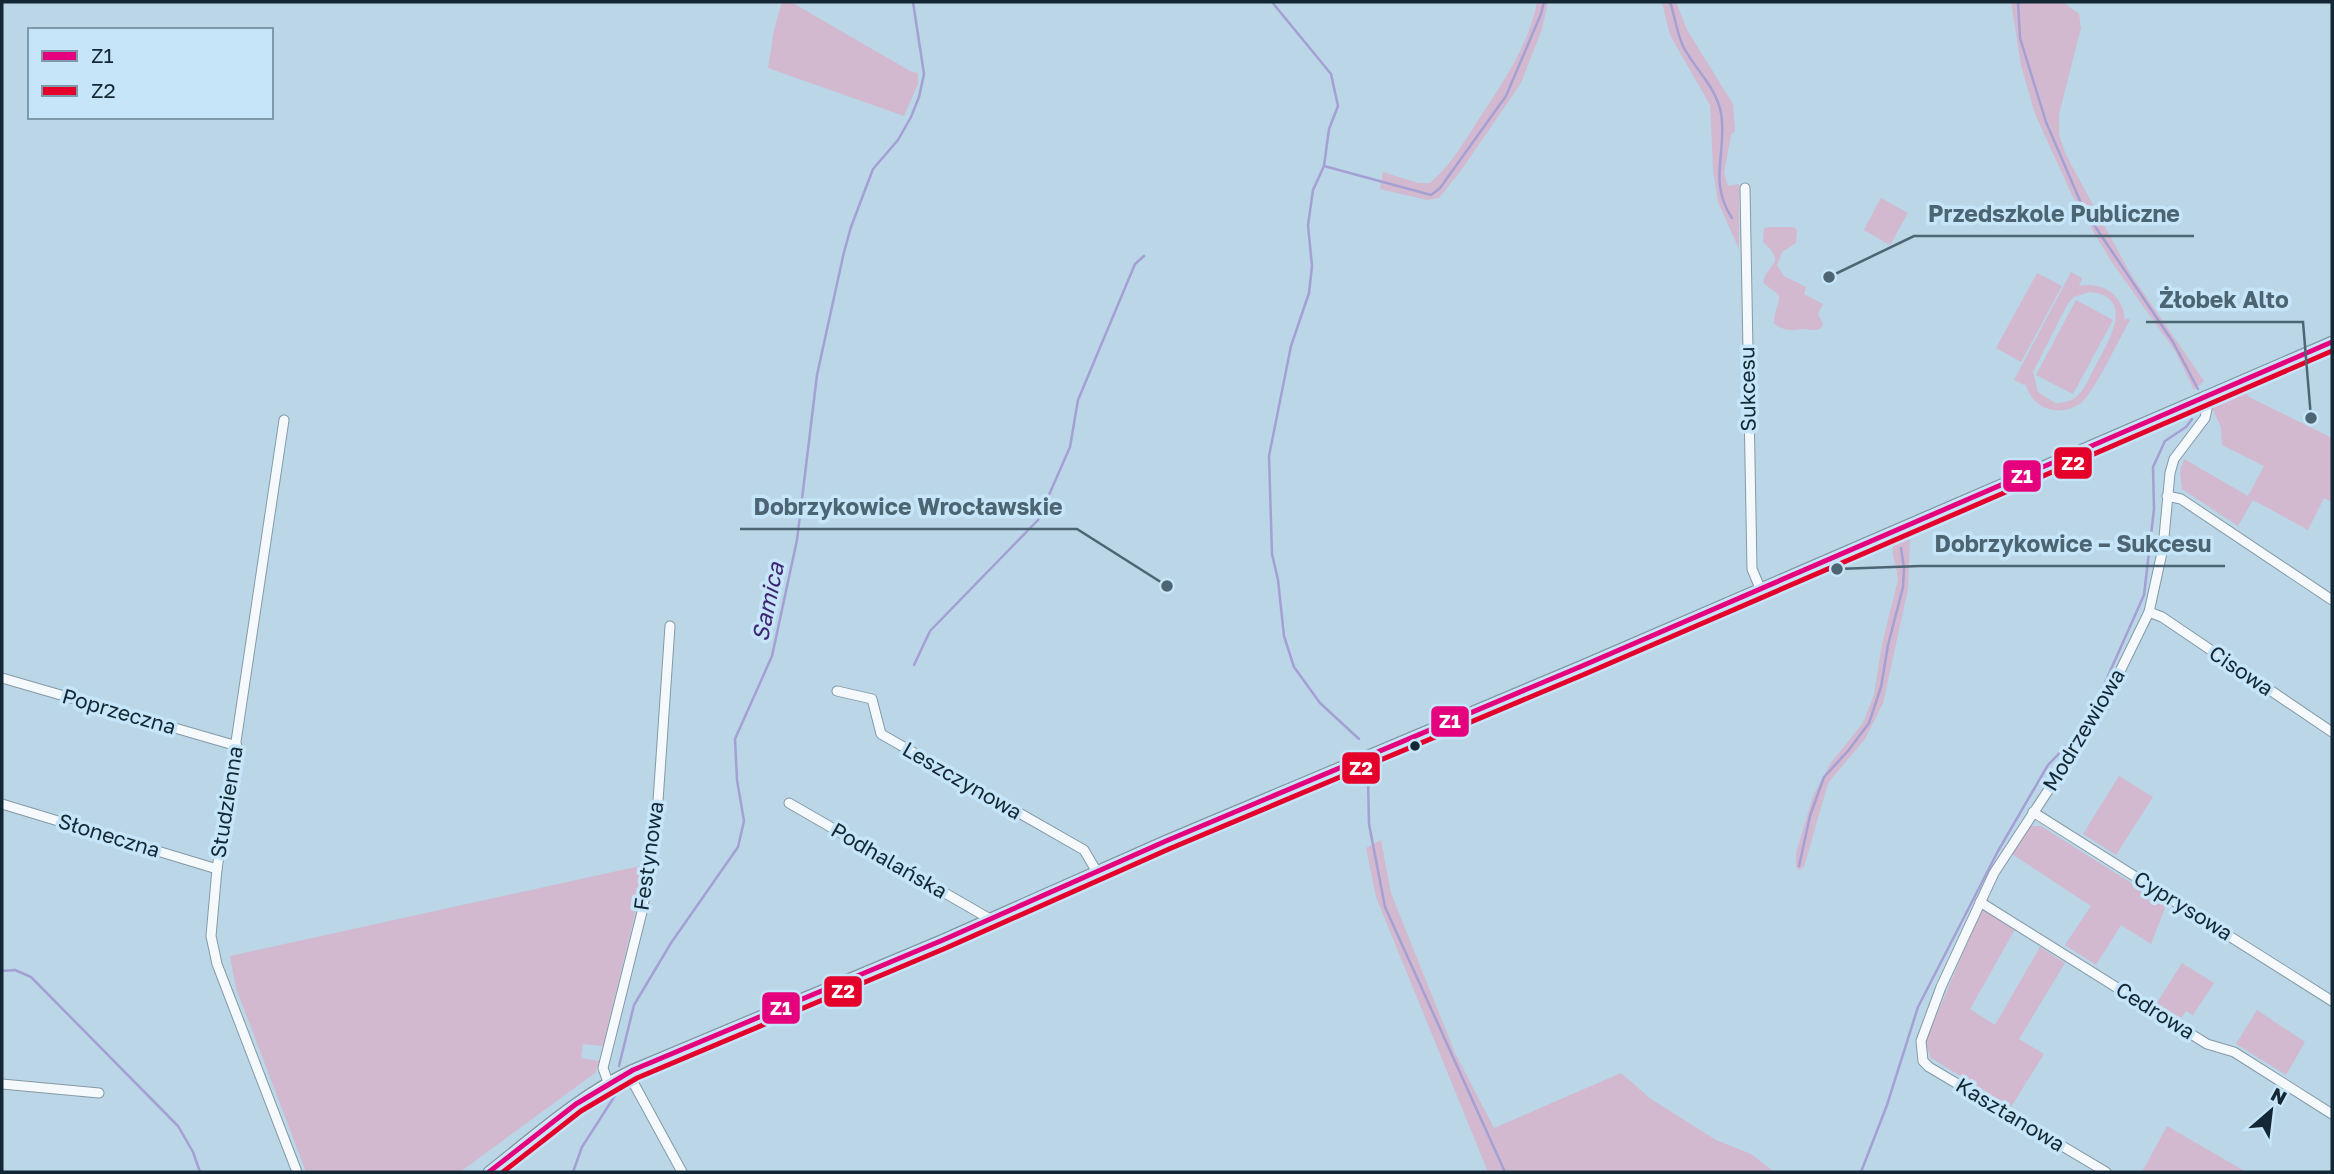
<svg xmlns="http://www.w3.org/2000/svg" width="2334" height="1174" viewBox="0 0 2334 1174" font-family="'Golos Text',sans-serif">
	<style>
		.green { fill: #d2b9cf; fill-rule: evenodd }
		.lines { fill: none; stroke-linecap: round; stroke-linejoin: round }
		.stream { stroke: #a4a0d4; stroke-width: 2.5 }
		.minor-casing { stroke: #849aa7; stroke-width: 11 }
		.tertiary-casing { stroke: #849aa7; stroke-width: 13 }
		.minor { stroke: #f5f9fb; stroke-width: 9 }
		.tertiary { stroke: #f5f9fb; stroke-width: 10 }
		.bus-1-casing { stroke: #c6e5f8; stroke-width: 10 }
		.bus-2-casing { stroke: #c6e5f8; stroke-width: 10 }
		.bus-1 { stroke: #e5007d; stroke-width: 5 }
		.bus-2 { stroke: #e4002b; stroke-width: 5 }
		.bus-dot { fill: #132834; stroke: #c6e5f8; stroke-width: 2.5 }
		.labels { text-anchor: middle; stroke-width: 7; stroke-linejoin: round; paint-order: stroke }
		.street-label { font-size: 21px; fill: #132834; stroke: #c6e5f8 }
		.water-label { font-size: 23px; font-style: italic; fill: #412574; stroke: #c6e5f8 }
		.leader { fill: none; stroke: #4d6573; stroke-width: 2.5 }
		.callout-dot { fill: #4d6573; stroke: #c6e5f8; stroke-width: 2.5 }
		.callout-label { font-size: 23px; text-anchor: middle; font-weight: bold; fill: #4d6573; stroke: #c6e5f8; stroke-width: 7; stroke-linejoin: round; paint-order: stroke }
		.line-badge { stroke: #c6e5f8; stroke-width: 2.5 }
		.badge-label { font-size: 19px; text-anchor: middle; font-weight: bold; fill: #fff }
	</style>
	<rect width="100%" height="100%" fill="#bad6e7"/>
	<!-- green -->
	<g class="green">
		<path d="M782 2H791L910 71 918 73V84L904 116 768 68 774 30Z"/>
		<path d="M1537 2H1548L1542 29 1521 83 1462 169 1439 198 1427 200 1380 189 1383 172 1418 183H1430C1451 165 1464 142 1479 119 1503 82 1529 45 1537 2Z"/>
		<path d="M1662 2H1676L1687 30 1733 104 1735 131 1731 135 1724 173 1728 186 1739 184V249L1718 202 1713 169 1710 105 1670 35Z"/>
		<path d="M2011 2H2063L2079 14 2081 28 2059 114V135L2066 155 2130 273 2204 381 2194 390 2175 351 2111 261 2072 195 2035 114 2021 65Z"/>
		<path d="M1881 198 1908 213 1890 245 1864 230Z"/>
		<path d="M1771 227H1794L1797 230 1796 243 1782 252 1777 265 1784 276 1806 287 1804 294 1823 304 1818 314 1823 324 1821 328C1813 332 1810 329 1803 329 1791 331 1785 331 1774 324 1773 313 1780 305 1779 295L1763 283C1767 262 1788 265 1763 242L1764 228Z"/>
		<path d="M2071 272 2082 278 2079 286C2104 281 2124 296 2125 321L2127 318 2130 320C2119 339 2096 389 2082 402 2072 410 2058 413 2046 408 2034 403 2029 395 2025 383L2024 385 2014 380ZM2089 292C2137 296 2108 342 2096 365 2090 375 2085 390 2076 397 2070 402 2062 403 2055 403L2038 392 2033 372 2068 303 2074 297Z"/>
		<path d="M2037 273 2062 286 2021 362 1996 348Z"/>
		<path d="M2076 300 2113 320 2073 394 2036 375Z"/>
		<path d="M2247 393 2249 397 2332 438V502L2324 498 2308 530 2253 500 2238 526 2182 489 2180 472 2184 459 2248 496 2264 466 2222 445 2221 427 2212 408Z"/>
		<path d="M1910 539 1908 589 1883 703 1865 739 1828 783 1804 867 1799 870 1796 867V853L1813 796 1830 764 1863 723 1874 695 1882 644 1898 580C1897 566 1891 556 1893 543Z"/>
		<path d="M2119 776 2153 797 2116 855 2083 834Z"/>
		<path d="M2030 826H2041L2166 905 2151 944 2121 925 2096 965 2065 945 2091 906 2012 854Z"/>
		<path d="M1381 840 1391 893 1455 1053 1494 1128 1621 1073 1651 1099 1716 1140 1751 1154 1774 1172H1488L1376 897 1366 848Z"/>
		<path d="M640 866 638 902 603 1046 583 1044 581 1058 600 1061 595 1073 460 1172H306L236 988 230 956Z"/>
		<path d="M1988 910 2014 927V931L1970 1009 1995 1025 2040 947 2065 963 2019 1039 2044 1054 2011 1107 1931 1058 1925 1042 1981 911Z"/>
		<path d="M2182 963 2214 983 2193 1015 2186 1011 2181 1018 2157 1003Z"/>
		<path d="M2257 1010 2305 1042 2286 1075 2236 1044Z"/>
		<path d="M2167 1126 2246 1172H2142Z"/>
	</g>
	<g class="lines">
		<!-- stream -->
		<g class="stream">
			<path d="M1272 2 1331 74 1338 106 1329 129 1324 166 1313 190 1308 225 1312 266 1309 293 1291 346 1269 456 1272 554 1278 580 1284 636 1294 667 1320 703 1359 739"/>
			<path d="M1670 2C1675 16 1677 35 1684 48 1696 70 1716 87 1721 113 1728 151 1707 180 1732 218"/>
			<path d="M2018 2 2020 38 2046 122 2084 210 2173 342 2198 389"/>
			<path d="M1324 166 1431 195 1440 188 1506 96 1541 14 1544 2"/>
			<path d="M914 665 930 631 1038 520 1070 447 1078 400 1135 264 1144 256"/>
			<path d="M1368 779 1369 824 1385 907 1505 1172"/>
			<path d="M1799 866 1810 816 1824 777 1848 751 1869 723 1881 687 1888 645 1903 587 1904 568 1901 548"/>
			<path d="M2 971 15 970 31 977 178 1126 193 1152 200 1172"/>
			<path d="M619 1066 634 1005 671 943 738 847 744 821 737 780 735 739 772 656 797 540 817 375 844 252 851 227 873 169 898 140 911 117 919 97 924 74 913 2"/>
			<path d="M573 1172 582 1147 616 1094"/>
			<path d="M1861 1172 1887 1105 1918 1007 1998 851 2048 765 2072 740 2096 703 2144 595 2154 509 2153 467 2165 441 2186 427 2192 419"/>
		</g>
		<!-- minor casing -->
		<g class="minor-casing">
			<g id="minor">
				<path d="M1745 188 1752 569 1760 588"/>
				<path d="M284 420 217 869 211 936 217 964 297 1172"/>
				<path d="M2167 496 2181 499 2332 600"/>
				<path d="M2149 612 2162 617 2332 732"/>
				<path d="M2 678 237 746"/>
				<path d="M837 691 872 699 881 734 1084 850 1097 872"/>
				<path d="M789 803 990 919"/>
				<path d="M2 804 217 869"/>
				<path d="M2033 812 2332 1001"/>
				<path d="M1980 902 2207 1044 2234 1052 2332 1114"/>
				<path d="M628 1073 682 1172"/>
				<path d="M608 1082 603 1068 643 908 658 801 670 626"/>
				<path d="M2 1084 99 1093"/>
				<path d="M2106 1172 1929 1067 1923 1061 1921 1041 1941 987 1994 873 2101 710 2149 612 2163 548 2170 473 2174 459 2205 418 2208 404 2205 396"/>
			</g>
		</g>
		<!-- tertiary casing -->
		<g class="tertiary-casing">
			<path id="tertiary" d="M489 1172C535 1136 580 1095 633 1070L943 940 1166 841 1582 666 2332 342"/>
		</g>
		<!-- minor -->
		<use href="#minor" class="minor"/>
		<!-- tertiary -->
		<use href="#tertiary" class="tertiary"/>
		<!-- bus-1 casing -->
		<g class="bus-1-casing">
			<path id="bus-1" d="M489 1172 576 1104 633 1070 943 940 1166 841 1582 666 2332 342"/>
		</g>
		<!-- bus-2 casing -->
		<g class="bus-2-casing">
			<path id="bus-2" d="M503 1172 581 1111 637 1078 946 948 1169 849 1585 674 2332 351"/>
		</g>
		<!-- bus-1 -->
		<use href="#bus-1" class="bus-1"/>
		<!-- bus-2 -->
		<use href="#bus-2" class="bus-2"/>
	</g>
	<!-- markers -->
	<circle class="bus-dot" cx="1415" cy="746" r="6"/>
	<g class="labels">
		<!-- street labels -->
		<g class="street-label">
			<text transform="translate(1748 389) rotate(-91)" y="7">Sukcesu</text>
			<text transform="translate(2241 671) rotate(34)" y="7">Cisowa</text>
			<text transform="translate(119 712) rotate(16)" y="7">Poprzeczna</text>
			<text transform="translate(2084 730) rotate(-59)" y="7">Modrzewiowa</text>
			<text transform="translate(962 781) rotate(30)" y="7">Leszczynowa</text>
			<text transform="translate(227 802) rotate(-81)" y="7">Studzienna</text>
			<text transform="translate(109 836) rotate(17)" y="7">Słoneczna</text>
			<text transform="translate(649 856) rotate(-82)" y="7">Festynowa</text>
			<text transform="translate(889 861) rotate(30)" y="7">Podhalańska</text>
			<text transform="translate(2183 906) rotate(32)" y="7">Cyprysowa</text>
			<text transform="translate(2155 1011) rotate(32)" y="7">Cedrowa</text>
			<text transform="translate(2010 1115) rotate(31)" y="7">Kasztanowa</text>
		</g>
		<!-- water labels -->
		<g class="water-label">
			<text transform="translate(768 602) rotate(-78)" y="8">Samica</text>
		</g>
	</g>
	<!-- callouts -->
	<path class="leader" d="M1829 277L1914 236H2194M2311 418L2303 322H2146M1167 586L1077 529H740M1837 569L1920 566H2225"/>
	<g class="callout-dot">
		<circle cx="1829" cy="277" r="7"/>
		<circle cx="2311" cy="418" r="7"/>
		<circle cx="1167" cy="586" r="7"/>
		<circle cx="1837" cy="569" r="7"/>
	</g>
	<g class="callout-label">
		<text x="2054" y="222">Przedszkole Publiczne</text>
		<text x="2224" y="308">Żłobek Alto</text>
		<text x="908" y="515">Dobrzykowice Wrocławskie</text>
		<text x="2073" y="552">Dobrzykowice – Sukcesu</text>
	</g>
	<g class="line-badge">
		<rect x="2053" y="446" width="40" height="34" rx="7" fill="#e4002b"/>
		<rect x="2002" y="459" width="40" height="34" rx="7" fill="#e5007d"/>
		<rect x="1430" y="705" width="40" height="33" rx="7" fill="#e5007d"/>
		<rect x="1341" y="751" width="40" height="34" rx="7" fill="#e4002b"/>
		<rect x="823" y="975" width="40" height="33" rx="7" fill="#e4002b"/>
		<rect x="761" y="991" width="40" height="34" rx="7" fill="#e5007d"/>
	</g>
	<g class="badge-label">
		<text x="2073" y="470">Z2</text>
		<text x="2022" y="483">Z1</text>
		<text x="1450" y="728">Z1</text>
		<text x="1361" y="775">Z2</text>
		<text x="843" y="998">Z2</text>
		<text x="781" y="1015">Z1</text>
	</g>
	<!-- border -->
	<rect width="2334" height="1174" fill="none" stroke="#132834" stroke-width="7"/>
	<!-- legend -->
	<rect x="28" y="28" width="245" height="91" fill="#c6e5f8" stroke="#7e99aa" stroke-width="2"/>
	<rect x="42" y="51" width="35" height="10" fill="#e5007d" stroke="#7e99aa" stroke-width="2"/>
	<text x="91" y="63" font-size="21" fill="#132834">Z1</text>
	<rect x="42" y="86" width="35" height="10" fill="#e4002b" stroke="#7e99aa" stroke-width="2"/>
	<text x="91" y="98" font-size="21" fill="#132834">Z2</text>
	<!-- north arrow -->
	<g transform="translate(2271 1111) rotate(28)" stroke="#c6e5f8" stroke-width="5" paint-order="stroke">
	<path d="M0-5L12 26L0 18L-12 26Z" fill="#132834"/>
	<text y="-10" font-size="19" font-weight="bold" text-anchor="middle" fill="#132834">N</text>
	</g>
</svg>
